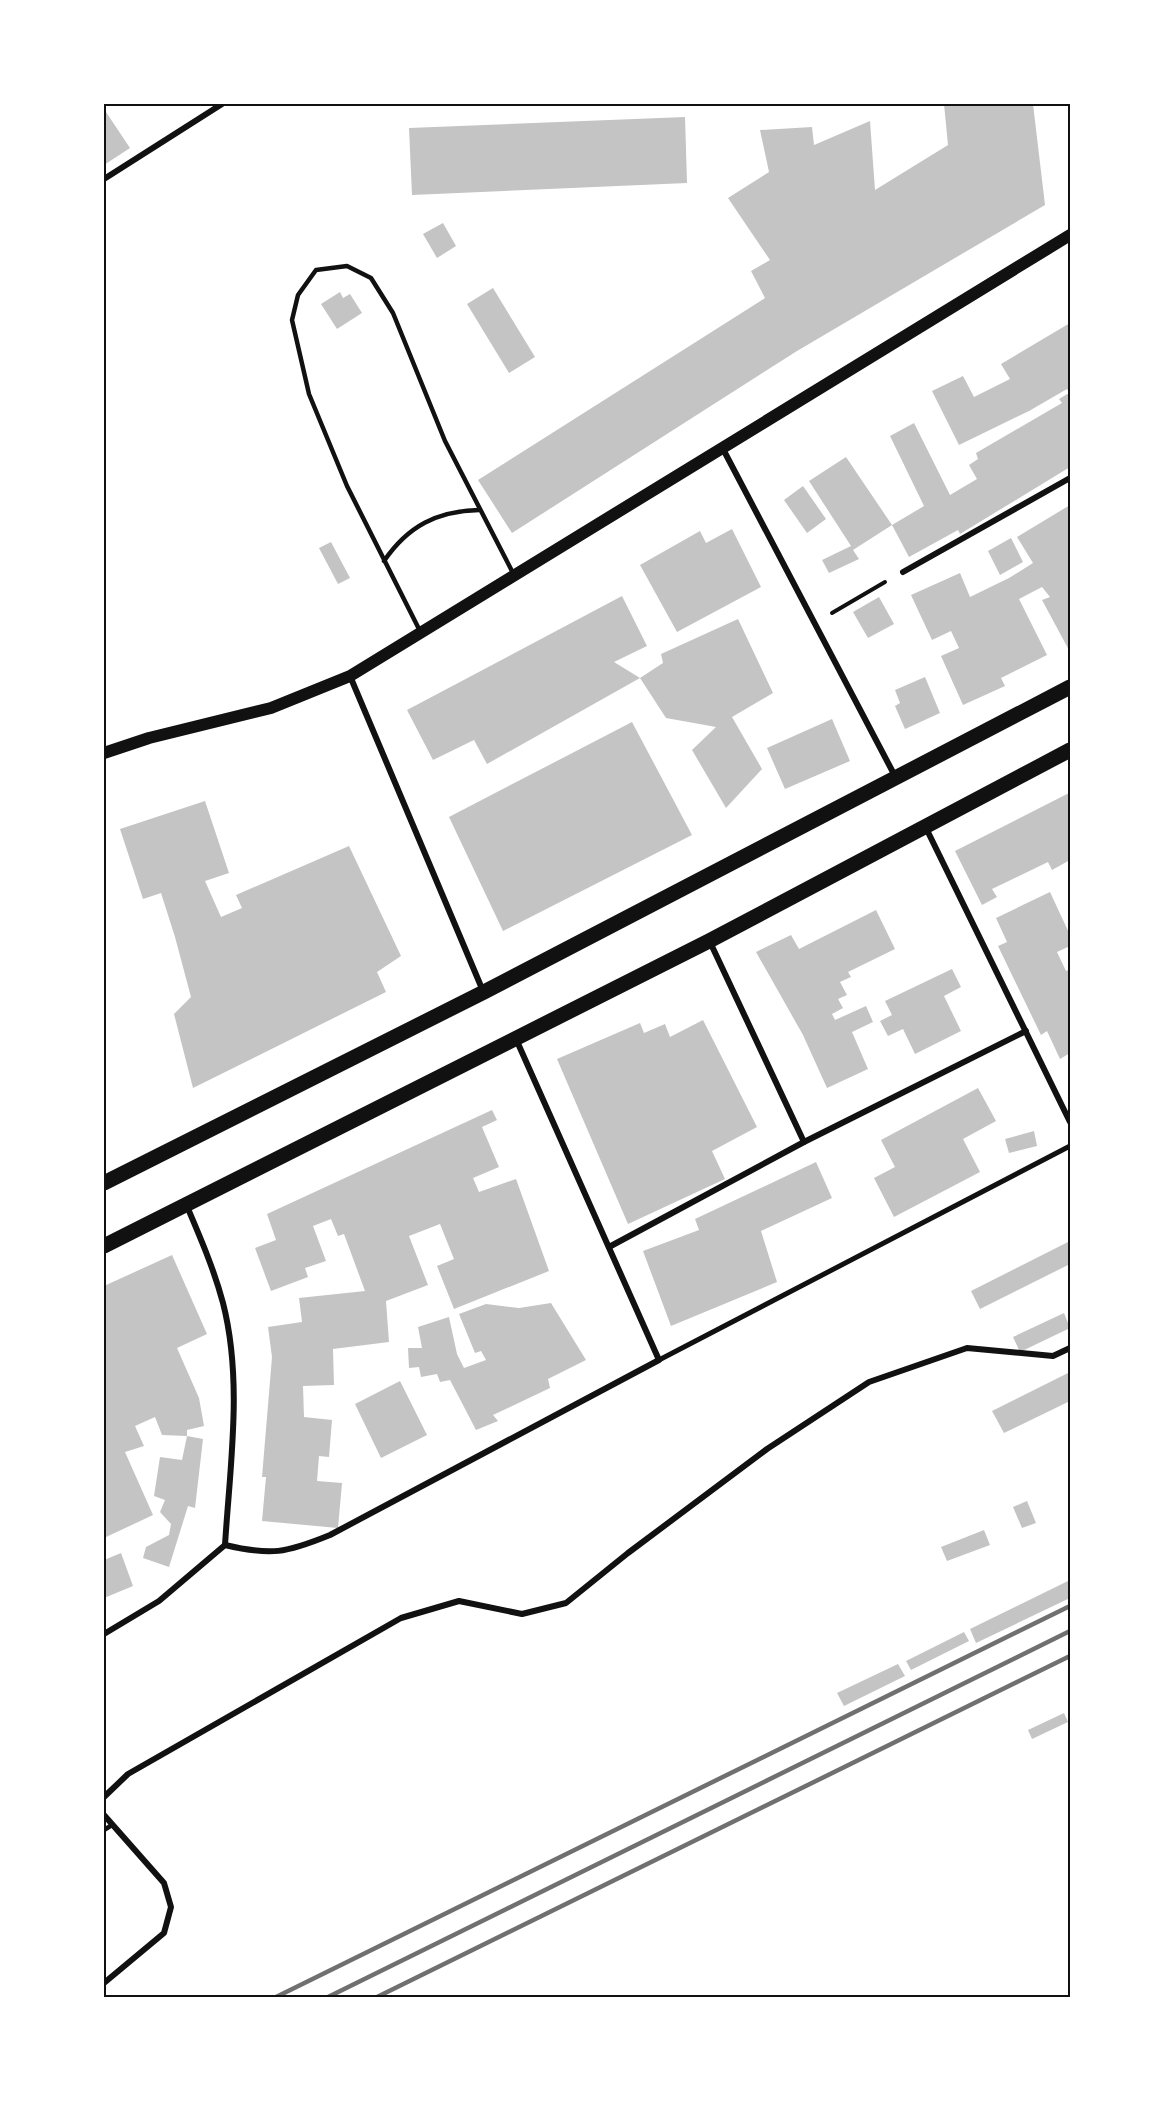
<svg xmlns="http://www.w3.org/2000/svg" width="1174" height="2101" viewBox="0 0 1174 2101" font-family="'Open Sans',sans-serif">
	<style>
		.building { fill: #c4c4c4 }
		.lines { fill: none; stroke-linecap: round; stroke-linejoin: round }
		.path { stroke: #111; stroke-width: 4 }
		.service { stroke: #111; stroke-width: 4.5 }
		.pedestrian { stroke: #111; stroke-width: 5 }
		.minor { stroke: #111; stroke-width: 6 }
		.secondary { stroke: #111; stroke-width: 12 }
		.primary { stroke: #111; stroke-width: 15 }
		.rail { stroke: #707070; stroke-width: 4.5 }
		.neatline { fill: none; stroke: #111; stroke-width: 2 }
	</style>
	<rect width="100%" height="100%" fill="#fff"/>
	<!-- building -->
	<g class="building">
		<path d="M944 104H1033L1045 205 797 351 512 533 478 480 765 298 751 271 770 260 728 198 769 172 760 130 812 127 814 145 870 121 875 190 948 145Z"/>
		<path d="M104 109 130 148 104 165Z"/>
		<path d="M685 117 687 183 412 195 409 128Z"/>
		<path d="M443 223 456 246 437 258 423 234Z"/>
		<path d="M493 288 535 357 509 373 467 304Z"/>
		<path d="M340 292 343 298 350 294 362 313 337 329 321 304Z"/>
		<path d="M1070 323V467L960 534 958 530 909 557 892 525 853 550 859 559 829 573 822 560 851 546 809 481 846 457 892 525 924 506 890 436 914 423 950 495 977 479 969 465 978 459 976 453 1062 403 1059 399 1069 393 1067 389 1029 411 959 445 932 391 963 376 974 397 1010 379 1001 364Z"/>
		<path d="M803 486 826 519 807 533 784 500Z"/>
		<path d="M1070 505V652L1042 600 1050 597 1042 587 1019 599 1047 655 1001 678 1005 686 963 705 941 656 959 648 951 631 932 640 911 595 960 573 970 597 1009 578 1033 563 1017 537Z"/>
		<path d="M732 529 761 587 677 632 640 565 700 531 706 543Z"/>
		<path d="M1011 538 1023 562 1000 575 988 551Z"/>
		<path d="M331 542 350 578 338 584 319 548Z"/>
		<path d="M622 596 647 646 614 662 640 678 487 764 474 740 433 760 407 710Z"/>
		<path d="M879 597 894 624 868 638 853 612Z"/>
		<path d="M738 619 773 693 732 717 762 769 726 808 692 750 716 727 666 718 640 678 663 663 661 654Z"/>
		<path d="M925 677 940 713 905 729 895 706 900 703 895 690Z"/>
		<path d="M832 719 850 761 785 789 767 748Z"/>
		<path d="M632 722 692 835 503 931 449 817Z"/>
		<path d="M1069 793 1070 860 1052 870 1048 862 992 889 997 897 982 905 955 851Z"/>
		<path d="M205 801 229 873 205 881 221 917 242 908 236 895 349 846 401 956 377 972 386 992 193 1088 174 1014 191 997 175 937 161 893 143 899 120 829Z"/>
		<path d="M1050 892 1070 935V946L1057 952 1066 971 1070 969V1053L1060 1059 1047 1031 1041 1035 998 946 1007 942 996 918Z"/>
		<path d="M876 910 895 949 848 972 851 977 840 982 847 995 838 999 843 1008 832 1014 835 1020 866 1006 873 1022 852 1032 868 1069 827 1088 803 1035 756 952 791 935 799 949Z"/>
		<path d="M952 969 961 987 944 996 961 1031 915 1054 903 1029 888 1036 880 1021 892 1015 885 1001Z"/>
		<path d="M703 1020 757 1127 712 1151 725 1179 628 1224 557 1059 640 1023 644 1033 665 1024 670 1037Z"/>
		<path d="M978 1088 996 1121 963 1139 980 1172 894 1217 874 1178 895 1167 881 1140Z"/>
		<path d="M492 1110 497 1120 482 1127 499 1167 473 1178 479 1192 516 1179 549 1271 454 1309 437 1266 454 1259 440 1224 409 1236 428 1285 386 1301 389 1342 333 1349 334 1385 303 1386 304 1417 332 1420 329 1457 319 1456 317 1481 342 1483 338 1528 262 1521 266 1477H262L272 1357 268 1327 302 1322 299 1298 365 1291 344 1234 338 1236 331 1219 313 1226 326 1261 305 1268 308 1277 271 1291 255 1248 276 1240 267 1214Z"/>
		<path d="M1034 1131 1037 1146 1009 1153 1005 1139Z"/>
		<path d="M816 1162 832 1198 761 1231 777 1282 671 1326 643 1251 699 1230 695 1219Z"/>
		<path d="M1070 1241V1264L980 1309 971 1291Z"/>
		<path d="M172 1255 207 1334 177 1348 199 1398 204 1426 187 1430V1436L162 1435 155 1417 135 1426 144 1446 125 1452 153 1515 104 1538V1286Z"/>
		<path d="M551 1303 586 1360 548 1379 550 1388 493 1415 498 1421 476 1430 450 1380 440 1382 437 1374 421 1377 419 1367 409 1368 408 1348H422L418 1327 449 1317 457 1354 464 1368 486 1360 481 1351 475 1353 459 1314 486 1304 519 1308Z"/>
		<path d="M1064 1313 1070 1328 1020 1352 1013 1337Z"/>
		<path d="M1070 1372V1401L1004 1433 992 1411Z"/>
		<path d="M400 1381 427 1435 381 1458 355 1404Z"/>
		<path d="M187 1436 203 1439 195 1508 188 1506 169 1567 143 1558 146 1547 169 1535 171 1524 160 1512 165 1500 154 1496 160 1457 182 1460Z"/>
		<path d="M1027 1501 1036 1523 1022 1528 1013 1507Z"/>
		<path d="M984 1530 990 1545 947 1561 941 1547Z"/>
		<path d="M121 1553 133 1586 104 1598V1560Z"/>
		<path d="M1070 1580V1598L976 1643 970 1629Z"/>
		<path d="M964 1632 969 1641 911 1670 906 1661Z"/>
		<path d="M898 1664 905 1676 844 1706 837 1693Z"/>
		<path d="M1064 1713 1068 1722 1032 1739 1028 1730Z"/>
	</g>
	<g class="lines">
		<!-- path -->
		<path class="path" d="M832 613 885 582"/>
		<!-- service -->
		<g class="service">
			<path d="M384 561C408 526 437 511 479 510"/>
			<path d="M420 631 347 486 309 394 292 320 298 295 316 270 347 266 371 278 393 313 445 441 513 573"/>
			<path d="M104 1830 112 1825"/>
		</g>
		<!-- pedestrian -->
		<path class="pedestrian" d="M659 1360 1070 1146"/>
		<!-- minor -->
		<g class="minor">
			<path d="M104 179 222 104"/>
			<path d="M723 449 896 778"/>
			<path d="M903 572 1070 478"/>
			<path d="M350 676 483 991"/>
			<path d="M926 828 1070 1122"/>
			<path d="M710 942 804 1142"/>
			<path d="M186 1204C200 1237 214 1269 223 1303 243 1381 230 1465 225 1545"/>
			<path d="M609 1247 804 1142 1026 1031"/>
			<path d="M225 1545C271 1556 286 1553 330 1535L659 1360 516 1039"/>
			<path d="M104 1634 159 1601 225 1545"/>
			<path d="M104 1797 128 1774 401 1618 459 1601 522 1614 566 1603 628 1553 767 1449 869 1382 967 1348 1053 1356 1070 1348"/>
			<path d="M104 1815 164 1883 171 1907 164 1933 104 1983"/>
		</g>
		<!-- secondary -->
		<path class="secondary" d="M104 753 149 738 271 708 350 676 1070 235"/>
		<!-- primary -->
		<g class="primary">
			<path d="M104 1183 484 992 1070 687"/>
			<path d="M104 1246 709 941 1070 750"/>
		</g>
		<!-- rail -->
		<g class="rail">
			<path d="M274 1998 1070 1606"/>
			<path d="M326 1998 1070 1631"/>
			<path d="M375 1998 1070 1656"/>
		</g>
	</g>
	<!-- border -->
	<rect width="1174" height="2101" fill="none" stroke="#ffffff" stroke-width="210"/>
	<rect x="105" y="105" width="964" height="1891" class="neatline"/>
</svg>
